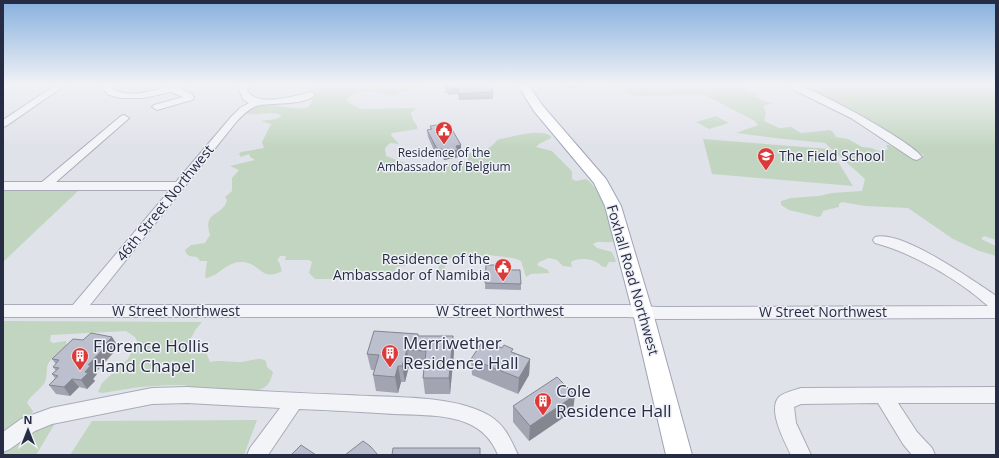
<svg xmlns="http://www.w3.org/2000/svg" width="999" height="458" viewBox="0 0 999 458" font-family="'Open Sans',sans-serif">
	<style>
		.green { fill: #c2d5c0 }
		.lines { fill: none; stroke-linecap: round; stroke-linejoin: round }
		.minor-casing { stroke: #a8abb8; stroke-width: 2 }
		.major-casing { stroke: #9ea4b7; stroke-width: 2 }
		.minor { fill: #f3f4f8; fill-rule: evenodd }
		.major { fill: #fff; fill-rule: evenodd }
		.wall { fill: #a2a5b1 }
		.shaded-wall { fill: #848690 }
		.building { fill: #bcc0ce; stroke: #848690 }
		.labels { text-anchor: middle; stroke-width: 3; stroke-linejoin: round; paint-order: stroke }
		.far-poi-label { font-size: 12px; fill: #262c43; stroke: #eff1f7 }
		.poi-label { font-size: 14px; fill: #262c43; stroke: #eff1f7; text-anchor: start }
		.street-label { font-size: 14px; fill: #262c43; stroke: #eff1f7 }
		.near-poi-label { font-size: 17px; fill: #262c43; stroke: #eff1f7; text-anchor: start }
	</style>
	<rect width="100%" height="100%" fill="#e0e2ea"/>
	<!-- green -->
	<g class="green">
		<path d="M318 84H433L421 86 393 95 379 94 373 91 357 93 347 98 348 102 361 109 414 108 416 110 411 112 413 120 417 126V129L392 133 391 135 399 144 390 143 385 148 386 156 402 162 423 165 436 163 442 165 468 161 467 156C476 146 486 156 497 140 509 137 542 128 551 136V138L539 144 536 147 552 151 570 169 572 172V179L576 181 586 179C603 190 609 222 614 241 607 244 599 240 593 244L597 248 612 252 616 261 615 262H609L606 267C601 267 602 266 598 263 591 258 577 258 571 262L572 267 563 266 557 260 549 258 539 262 537 265 548 270 549 273 531 274 526 277 521 261C508 255 499 258 486 254 483 255 481 258 478 258 464 259 457 251 445 263V270L441 275H437L439 266 436 261 428 256H422L405 266 396 267 393 277 389 280 380 279C370 270 366 271 354 271L346 279H315L309 273 312 262 309 260H285L286 256H280L277 261 279 262 282 271C260 283 261 261 240 262 226 263 219 275 207 278L205 277 207 261H200L197 257 189 256 186 253 185 250 191 245 205 243 210 235C202 210 223 217 227 200L225 197 232 191V178L239 170 230 166 255 160 250 157 249 154 241 157 239 154 241 152 264 148 262 142 271 124 261 121 276 119 282 116C271 109 257 117 246 113 250 110 255 107 260 105 271 102 304 114 310 105 312 102 313 96 314 92L309 88Z"/>
		<path d="M609 84H739L751 92 760 93 757 96 761 100 772 104 763 106 766 113 764 121 779 128 791 127 801 133 830 130 833 132 836 137 848 139 862 147 871 148 881 152 888 149 886 145H889C903 151 907 160 924 156L903 140 816 93 794 84H996V240L984 236 981 239 996 246V256L979 251 953 239 908 208 865 206 842 202 839 204V207L823 211 821 216 818 217 789 210 781 205V201L791 198 819 196 832 193 862 191 865 179 825 143 775 138 736 133 758 125 755 121 705 95 635 96Z"/>
		<path d="M716 116 729 123 709 129 696 122Z"/>
		<path d="M703 139 830 149 853 186 712 174Z"/>
		<path d="M3 190H79L3 262Z"/>
		<path d="M3 321 202 322 196 329 186 347 206 352 210 362C222 360 228 362 239 362 248 362 259 356 266 361L267 367 273 372C270 384 267 388 255 391L195 389 184 385H170L140 387 102 393 98 392 102 383 128 359 137 341 135 337 126 331 51 335 50 341 53 343 66 341 67 347C62 354 55 355 50 361 45 366 48 375 45 382 41 389 28 398 27 403L33 411 31 415 3 435Z"/>
		<path d="M57 420 36 455H3V451L33 428Z"/>
		<path d="M257 420 244 455H70L92 421Z"/>
	</g>
	<g class="lines">
		<!-- minor casing -->
		<g class="minor-casing">
			<g id="minor">
				<path d="M57 84H67L6 126 3 127V120Z"/>
				<path d="M103 84H111V87C131 104 164 84 187 84L180 89 192 94 194 98 192 100 157 110 152 107 154 105 183 97 171 92 143 98H121L109 95 102 88Z"/>
				<path d="M242 84H251L247 90C256 108 295 96 311 92L315 95C306 105 273 103 260 105 252 106 243 115 237 121L90 305H628L658 307 988 306C959 280 913 253 875 243L873 240 875 237C902 230 969 278 992 293L996 296V318L658 319 628 317H3V305H73L170 190H3V182H42L121 116 124 115 129 118 127 120 56 182H176L231 117 240 108 249 103 243 99 239 90Z"/>
				<path d="M782 84C786 84 790 84 794 84 814 88 911 141 922 157L917 160 913 159 851 118Z"/>
				<path d="M187 387C241 390 294 393 348 395 389 398 454 394 490 416 505 425 511 440 518 455H498C492 440 482 429 467 423 445 414 418 415 394 414 362 412 331 410 299 409L268 455H247L250 448 280 408 187 403 152 404 52 424 35 431 10 449 3 452V432L21 419 51 408 152 388Z"/>
				<path d="M996 387V403H898L917 432 932 448 935 455H912L903 444 878 403 801 404 794 407 796 423 811 455H791C785 442 766 408 780 396 786 392 795 390 801 388Z"/>
			</g>
		</g>
		<!-- major casing -->
		<g class="major-casing">
			<path id="major" d="M517 84H528L542 105 606 179 621 206 653 313 692 455H666L633 313 605 206 594 183 534 111Z"/>
		</g>
		<!-- minor -->
		<use href="#minor" class="minor"/>
		<!-- major -->
		<use href="#major" class="major"/>
	</g>
	<!-- wall -->
	<g class="wall">
		<path d="M445 84 493 92V99L459 100 458 94 448 95V93H445Z"/>
		<path d="M566 84H582V87L568 88Z"/>
		<path d="M430 126 461 153H458V157L444 160 442 156 437 157 428 137 427 130H430Z"/>
		<path d="M486 265 509 270 521 284V290L485 289Z"/>
		<path d="M418 334 419 336H453L454 352 450 394H425L423 378 424 367 409 366 405 382H401L398 393 376 391 373 375 374 370H371L367 354Z"/>
		<path d="M112 337 117 345 112 351 113 353 96 372 97 374 93 379 95 381 87 389 79 387 70 396 56 394 49 385 55 378 52 374 56 371 53 367 56 364 52 359 83 340Z"/>
		<path d="M513 352 530 359 529 375 518 394 472 375 471 359Z"/>
		<path d="M513 406 573 411 529 441 513 422Z"/>
	</g>
	<!-- shaded-wall -->
	<g class="shaded-wall">
		<path d="M461 145V153H458V157L444 160V152L456 146Z"/>
		<path d="M437 149H442V156L437 157Z"/>
		<path d="M453 336 454 352 450 394 449 378Z"/>
		<path d="M112 337 117 345 112 351 113 353 96 372 97 374 93 379 95 381 87 389 81 380 88 365 105 344Z"/>
		<path d="M407 350 409 366 405 382 402 366Z"/>
		<path d="M530 359 529 375 518 394 519 378Z"/>
		<path d="M398 366 401 382 398 393 395 377Z"/>
		<path d="M72 379 79 387 70 396 64 387Z"/>
		<path d="M575 395 573 411 529 441 530 426Z"/>
	</g>
	<!-- building -->
	<g class="building">
		<path d="M445 84 491 85 493 92 458 94V88H448L447 86H445Z"/>
		<path d="M443 124 445 127 450 126 461 145 456 146 458 150 444 152 442 149H437L427 130 432 129 430 126Z"/>
		<path d="M486 265H509V270H520L521 284 485 283Z"/>
		<path d="M374 331 418 334V336H453L449 378H423L426 351 407 350 402 366H398L395 377 373 375 379 355 367 354Z"/>
		<path d="M91 333 112 337 105 344 107 345 88 365H91L85 372 88 373 81 380 72 379 64 387 49 385 58 376 52 374 59 368 53 367 59 360 52 359 73 339 83 340Z"/>
		<path d="M483 341 502 348 504 345 513 349 511 352 530 359 519 378 471 359Z"/>
		<path d="M557 377 575 395 530 426 513 406Z"/>
		<path d="M363 441 370 446 378 455H345Z"/>
		<path d="M301 445 316 455H291Z"/>
		<path d="M393 448H480V455H392Z"/>
	</g>
	<!-- sky -->
	<linearGradient id="sky" x2="0" y2="1"><stop stop-color="#87b0de"/><stop offset="0.57" stop-color="#f1f2f6"/><stop offset="1" stop-color="#f1f2f6" stop-opacity="0"/></linearGradient>
	<rect width="999" height="148" fill="url(#sky)"/>
	<!-- icons -->
	<defs>
		<g id="civic-pin" transform="scale(0.9)"><path d="M0 17L-7.5 6A9.5 9.5 0 1 1 7.5 6Z" fill="#dc3a38" stroke="#eff1f7"/><path d="M-.6-6.5H3V-4.5H.6V-3L4-1V1h2V6H-6V1h2V-1L-.6-3ZM-1.2 2.5V6h2.4V2.5Z" fill="#fff"/></g>
		<g id="school-pin" transform="scale(0.9)"><path d="M0 17L-7.5 6A9.5 9.5 0 1 1 7.5 6Z" fill="#dc3a38" stroke="#eff1f7"/><path d="M0-5L7-2L0 1L-7-2ZM-4 1L0 2.5L4 1V4Q0 6-4 4Z" fill="#fff"/></g>
		<g id="building-pin" transform="scale(0.9)"><path d="M0 17L-7.5 6A9.5 9.5 0 1 1 7.5 6Z" fill="#dc3a38" stroke="#eff1f7"/><path d="M-4-6H4V6H1V3H-1V6H-4ZM-2.5-4.3h1.7v1.8h-1.7ZM.8-4.3h1.7v1.8H.8ZM-2.5-1h1.7V.8h-1.7ZM.8-1h1.7V.8H.8Z" fill="#fff"/></g>
	</defs>
	<g fill-rule="evenodd">
		<use href="#civic-pin" x="444" y="130"/>
		<use href="#school-pin" x="766" y="156"/>
		<use href="#civic-pin" x="503" y="267"/>
		<use href="#building-pin" x="390" y="353"/>
		<use href="#building-pin" x="80" y="356"/>
		<use href="#building-pin" x="543" y="401"/>
	</g>
	<g class="labels">
		<!-- far-poi labels -->
		<g class="far-poi-label">
			<text x="444" y="157">Residence of the<tspan x="444" dy="14">Ambassador of Belgium</tspan></text>
		</g>
		<!-- poi labels -->
		<g class="poi-label">
			<text x="779" y="161">The Field School</text>
			<text x="490" y="264" text-anchor="end">Residence of the<tspan x="490" dy="16">Ambassador of Namibia</tspan></text>
		</g>
		<!-- street labels -->
		<g class="street-label">
			<text transform="translate(165 203) rotate(-51)" y="5">46th Street Northwest</text>
			<text transform="translate(633 280) rotate(74)" y="5">Foxhall Road Northwest</text>
			<text x="176" y="316">W Street Northwest</text>
			<text x="500" y="316">W Street Northwest</text>
			<text x="823" y="317">W Street Northwest</text>
		</g>
		<!-- near-poi labels -->
		<g class="near-poi-label">
			<text x="403" y="349">Merriwether<tspan x="403" dy="20">Residence Hall</tspan></text>
			<text x="93" y="352">Florence Hollis<tspan x="93" dy="20">Hand Chapel</tspan></text>
			<text x="556" y="397">Cole<tspan x="556" dy="20">Residence Hall</tspan></text>
		</g>
	</g>
	<!-- border -->
	<rect width="999" height="458" fill="none" stroke="#262c43" stroke-width="8"/>
	<!-- north arrow -->
	<g transform="translate(28 430)" stroke="#eff1f7" stroke-width="3" paint-order="stroke">
	<path d="M0-3L7 15L0 10L-7 15Z" fill="#262c43"/>
	<text y="-6" font-size="11" font-weight="bold" text-anchor="middle" fill="#262c43">N</text>
	</g>
</svg>
